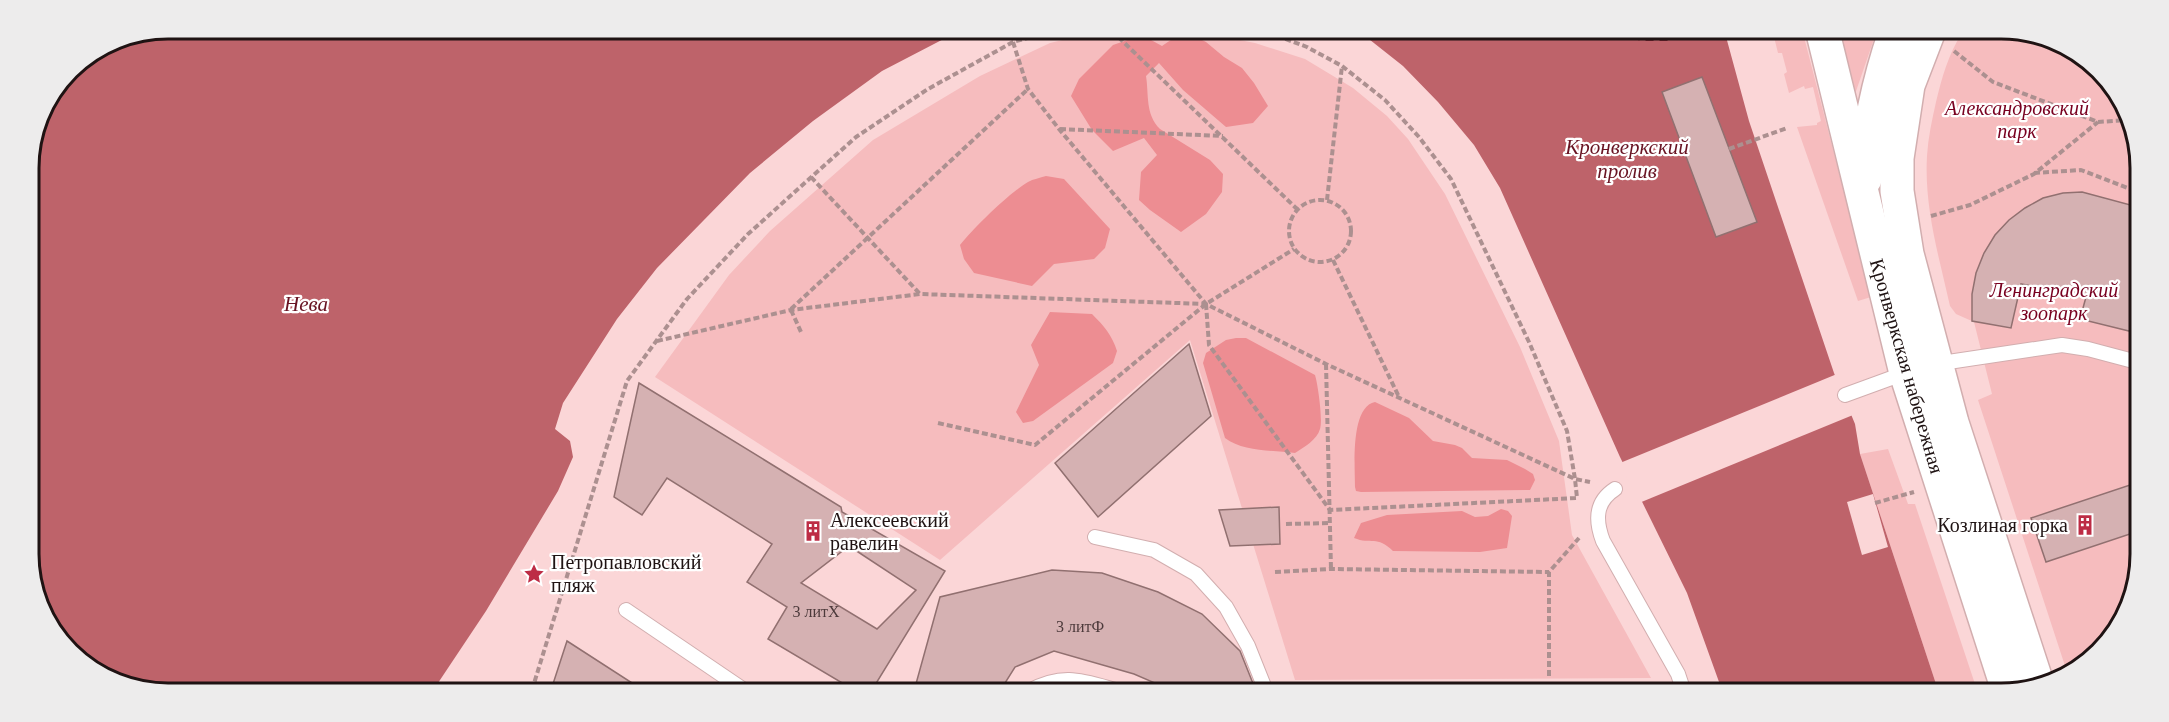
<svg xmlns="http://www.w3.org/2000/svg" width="2169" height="722" viewBox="0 0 2169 722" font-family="'Times New Roman',serif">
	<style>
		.green { fill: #f6bcbe }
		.forest { fill: #ed8d92 }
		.water { fill: #be636a }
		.pier { fill: #fbd6d7 }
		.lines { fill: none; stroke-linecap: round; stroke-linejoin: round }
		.ferry { stroke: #691423; stroke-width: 1.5; stroke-dasharray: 8 6; stroke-linecap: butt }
		.building { fill: #d5b1b2; stroke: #917070; stroke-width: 1.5; fill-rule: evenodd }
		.service-casing { stroke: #d2aeaf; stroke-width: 16 }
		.secondary-casing { stroke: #d2aeaf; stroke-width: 36 }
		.path { stroke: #ac9090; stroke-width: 4; stroke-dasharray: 6 3; stroke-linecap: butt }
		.service { stroke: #fff; stroke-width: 14 }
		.secondary { stroke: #fff; stroke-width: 33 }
		.labels { text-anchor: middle; stroke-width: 4.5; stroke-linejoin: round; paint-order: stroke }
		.number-label { font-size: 16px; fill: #4c3a3b }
		.park-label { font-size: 20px; font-style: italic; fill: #780020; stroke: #fff }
		.street-label { font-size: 20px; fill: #1f1313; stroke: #fff }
		.poi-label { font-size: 20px; fill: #1f1313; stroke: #fff; text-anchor: start }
		.water-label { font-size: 21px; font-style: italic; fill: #691423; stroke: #fff }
		.rim { fill: none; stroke: #1f1313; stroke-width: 3 }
	</style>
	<rect width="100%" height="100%" fill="#fbd6d7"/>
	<!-- green -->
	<g class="green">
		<path d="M1099 31H1194L1255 43 1305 59 1353 88 1387 116 1408 139 1445 194 1520 347 1559 441 1572 535 1651 678 1295 680 1190 340 940 560 655 377 729 275 770 231 873 140 980 76 1050 43Z"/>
		<path d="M1773 33H1803L1871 297 1858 301 1797 127 1817 125V123L1821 121 1813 87 1805 89 1804 86 1789 93 1784 74 1787 72 1782 53H1778Z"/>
		<path d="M1839 33H1876L1854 97Z"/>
		<path d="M1962 33H2038L2106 76 2138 141 2136 591 2086 665 2067 672 1978 400 1992 394 1974 322 1956 314 1950 306C1939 257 1924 207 1927 156 1928 138 1932 120 1936 102 1942 77 1948 55 1962 33Z"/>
		<path d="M1888 449 1908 504H1915L1978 693H1939L1860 454Z"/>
	</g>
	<!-- forest -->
	<g class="forest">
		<path d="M1184 31 1206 42 1224 57 1242 68 1254 83 1268 106 1253 123 1226 127 1183 90 1159 63 1146 76C1149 95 1145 114 1160 129L1210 160 1223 174 1222 192 1206 214 1181 232 1150 210 1139 200 1141 172 1157 155 1144 138 1113 151 1092 130 1071 96 1079 79 1113 45 1142 35 1162 46Z"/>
		<path d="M1046 176 1064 179 1110 229 1105 248 1094 259 1054 264 1032 286 974 273 964 259 960 245C975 227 1008 194 1028 182 1033 179 1040 178 1046 176Z"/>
		<path d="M1050 312 1092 314C1104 326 1112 335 1117 351L1113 363 1033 421 1023 423 1016 412 1039 365 1031 345Z"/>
		<path d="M1236 338H1246L1315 375C1318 385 1323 420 1320 429 1317 440 1304 447 1295 453 1273 450 1243 452 1225 438L1203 363 1206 353 1226 340Z"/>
		<path d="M1375 402 1409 418 1433 441 1455 445 1462 448 1472 458 1507 460 1525 469 1533 474 1535 480 1530 490 1361 492 1356 491 1355 487C1355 467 1350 407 1375 402Z"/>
		<path d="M1501 509 1508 511 1512 516 1507 548 1480 552 1393 551C1377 535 1371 545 1354 538L1361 523 1387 515 1462 511 1475 517 1488 516Z"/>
	</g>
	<!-- water -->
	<g class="water">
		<path d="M168 29 959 31 882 71 813 121 750 173 657 268 617 319 563 403 555 429 570 441 573 457 558 491 486 611 434 689H131L63 646 31 581 29 159 39 114 70 69 115 39Z"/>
		<path d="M1360 32 1725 33 1749 121 1834 373 1855 424 1860 454 1939 693H1723L1687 593 1620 457 1500 188 1474 145 1438 102 1403 66Z"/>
	</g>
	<!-- pier -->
	<g class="pier">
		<path d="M1837 374 1853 415 1639 503 1620 463Z"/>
		<path d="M1873 494 1888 547 1862 555 1847 502Z"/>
	</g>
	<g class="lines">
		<!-- ferry -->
		<path class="ferry" d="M1619 32 1640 40H1670"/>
	</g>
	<!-- building -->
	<g class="building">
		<path d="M1702 77 1757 222 1716 237 1662 92Z"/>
		<path d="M2082 192 2138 207 2137 333 2080 319 2086 297 2021 284 2011 328 1972 321V294L1976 273 1984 253 1995 235 2009 220 2025 208 2043 198 2063 193Z"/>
		<path d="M1189 344 1211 416 1098 517 1055 463Z"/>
		<path d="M639 383 841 507 842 512 945 571 872 690H854L768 639 787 607 747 582 772 544 667 478 642 515 614 497ZM849 546 916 590 877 629 801 583Z"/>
		<path d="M2136 483V532L2046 562 2031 518Z"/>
		<path d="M1279 507 1280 544 1230 546 1219 510Z"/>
		<path d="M1052 570 1102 573 1158 592 1202 614 1240 651 1256 691H1161L1155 683 1134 674 1054 651 1015 667 1000 691H914L940 597Z"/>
		<path d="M567 641 643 690H551Z"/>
	</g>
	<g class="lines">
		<!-- service casing -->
		<g class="service-casing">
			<g id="service">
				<path d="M1935 364 2062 345 2088 349 2137 362"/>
				<path d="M1845 395 1908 372"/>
				<path d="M1615 489C1595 502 1595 520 1603 541L1678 674 1684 692"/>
				<path d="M1095 537 1154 550 1196 574 1226 607 1248 646 1266 691"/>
				<path d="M626 610 744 690"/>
				<path d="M1029 691C1064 672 1083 681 1119 691"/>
			</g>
		</g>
		<!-- secondary casing -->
		<g class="secondary-casing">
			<g id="secondary">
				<path d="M1823 33 1906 373 2009 693"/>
				<path d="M1928 33 1908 85 1897 158V191L1907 254 1952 423 2037 683"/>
				<path d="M1865 179C1868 129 1879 80 1895 33"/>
			</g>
		</g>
		<!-- path -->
		<g class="path">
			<path d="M1112 31 1297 209"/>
			<path d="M1668 32 1670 40"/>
			<path d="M1013 42 1028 89 1059 129 1206 304 1326 364 1575 479 1590 482"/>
			<path d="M1954 51 1993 82 2098 122 2128 120"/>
			<path d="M1060 129 1223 136"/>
			<path d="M1729 149 1787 128"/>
			<path d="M2034 173 2081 170 2138 192"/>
			<path d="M811 177 920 294"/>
			<circle cx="1320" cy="231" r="31"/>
			<path d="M1327 200 1342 66"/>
			<path d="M1931 216 1970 205 2034 174 2098 122"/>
			<path d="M1333 260 1399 397"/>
			<path d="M1206 304 1209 345 1330 510 1577 498 1575 479 1567 431 1529 342 1451 179 1419 137 1385 100 1342 66 1307 47 1264 31"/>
			<path d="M791 309 1028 89"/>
			<path d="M791 310 801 332"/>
			<path d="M657 341 791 310 920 294 1206 304"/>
			<path d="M1326 364 1331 569"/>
			<path d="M938 423 1035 445 1206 304 1294 249"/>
			<path d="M1875 503 1914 492"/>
			<path d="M1286 524 1330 523"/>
			<path d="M1275 572 1331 569 1549 572"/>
			<path d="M1549 676V572L1579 538"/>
			<path d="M532 690 627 381 687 299 748 234 856 137 928 89 1013 42 1053 31"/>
		</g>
		<!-- service -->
		<use href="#service" class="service"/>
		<!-- secondary -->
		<use href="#secondary" class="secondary"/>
	</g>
	<!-- icons -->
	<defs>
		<g id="building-bare" transform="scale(1.62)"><path d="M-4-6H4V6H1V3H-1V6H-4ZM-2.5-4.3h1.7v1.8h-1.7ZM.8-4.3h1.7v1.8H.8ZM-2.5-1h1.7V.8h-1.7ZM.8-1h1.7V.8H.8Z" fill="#bd2c45" stroke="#fff" stroke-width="2.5" paint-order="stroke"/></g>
		<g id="sight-bare" transform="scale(1.62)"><path d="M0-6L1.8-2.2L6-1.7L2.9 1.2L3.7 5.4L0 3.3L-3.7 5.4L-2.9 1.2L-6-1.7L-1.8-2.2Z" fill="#bd2c45" stroke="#fff" stroke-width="2.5" paint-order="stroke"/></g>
	</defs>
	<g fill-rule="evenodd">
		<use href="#building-bare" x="2085" y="525"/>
		<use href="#building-bare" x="813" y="531"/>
		<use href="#sight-bare" x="534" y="574"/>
	</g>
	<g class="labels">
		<!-- number labels -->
		<g class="number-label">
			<text x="816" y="617">3 литХ</text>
			<text x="1080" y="632">3 литФ</text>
		</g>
		<!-- park labels -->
		<g class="park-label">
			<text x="2017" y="115">Александровский<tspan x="2017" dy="23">парк</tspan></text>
			<text x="2054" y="297">Ленинградский<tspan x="2054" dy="23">зоопарк</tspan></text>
		</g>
		<!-- street labels -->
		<g class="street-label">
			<text transform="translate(1907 366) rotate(74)" y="7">Кронверкская набережная</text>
		</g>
		<!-- poi labels -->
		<g class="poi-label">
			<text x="830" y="527">Алексеевский<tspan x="830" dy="23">равелин</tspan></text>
			<text x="2068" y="532" text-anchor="end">Козлиная горка</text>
			<text x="551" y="569">Петропавловский<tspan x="551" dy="23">пляж</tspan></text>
		</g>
		<!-- water labels -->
		<g class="water-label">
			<text x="1627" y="154">Кронверкский<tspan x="1627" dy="24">пролив</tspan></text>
			<text x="306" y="311">Нева</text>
		</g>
	</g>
	<!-- crop -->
	<path d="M0 0H2169V722H0ZM168 39H2001A129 129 0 0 1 2130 168V554A129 129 0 0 1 2001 683H168A129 129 0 0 1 39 554V168A129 129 0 0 1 168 39Z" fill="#edecec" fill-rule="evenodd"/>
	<path class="rim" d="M168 39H2001A129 129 0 0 1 2130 168V554A129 129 0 0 1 2001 683H168A129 129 0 0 1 39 554V168A129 129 0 0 1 168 39Z"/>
</svg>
